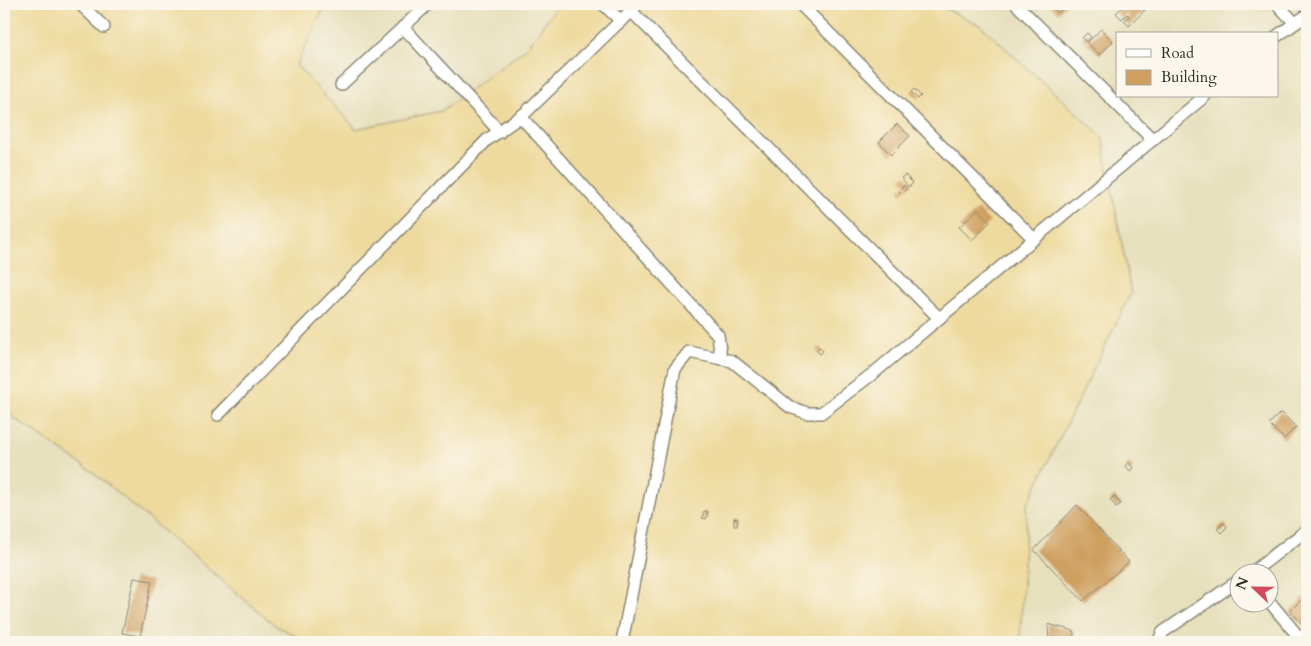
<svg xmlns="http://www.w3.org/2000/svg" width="1311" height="646" viewBox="0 0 1311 646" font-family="Cardo,serif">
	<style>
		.sand { fill: #eeda9e; stroke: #8c8264 }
		.building { fill: #cf9f5f }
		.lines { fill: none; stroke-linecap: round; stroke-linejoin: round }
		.minor-casing { stroke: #898674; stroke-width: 14 }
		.minor { stroke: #fff; stroke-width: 11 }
	</style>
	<rect width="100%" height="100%" fill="#fbf7ec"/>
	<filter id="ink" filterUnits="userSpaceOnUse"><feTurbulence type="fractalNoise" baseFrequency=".02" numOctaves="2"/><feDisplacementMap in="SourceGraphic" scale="10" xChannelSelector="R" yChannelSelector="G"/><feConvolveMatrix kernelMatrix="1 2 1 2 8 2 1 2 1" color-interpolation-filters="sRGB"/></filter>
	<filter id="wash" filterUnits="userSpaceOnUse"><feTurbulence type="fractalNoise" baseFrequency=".0096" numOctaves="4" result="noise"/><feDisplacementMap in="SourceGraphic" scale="20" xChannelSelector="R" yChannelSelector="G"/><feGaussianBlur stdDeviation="1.12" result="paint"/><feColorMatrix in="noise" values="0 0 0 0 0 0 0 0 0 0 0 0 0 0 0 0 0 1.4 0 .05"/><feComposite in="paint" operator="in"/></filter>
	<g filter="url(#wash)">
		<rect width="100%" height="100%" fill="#e7e0bd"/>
		<!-- sand -->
		<path class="sand" d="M4 4H326L296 65 356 129 441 111 525 49 559 4H935L980 25 1102 136 1131 293 1027 505 1020 642H309L276 626 94 473 4 411Z"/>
		<g id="blocks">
			<!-- building -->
			<g class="building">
				<path d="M1049 4H1067L1058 13Z"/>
				<path d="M1126 4H1139L1142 7 1145 4 1150 5 1129 26 1124 21 1129 16 1127 14 1122 19 1116 13Z"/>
				<path d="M1101 29 1113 41 1100 55 1087 43Z"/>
				<path d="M1087 33 1091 37 1086 42 1082 38Z"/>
				<path d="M914 89 921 96 918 99 911 92Z"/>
				<path d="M897 124 910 136 891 155 879 142Z"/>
				<path d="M905 175 913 183 909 187 901 178Z"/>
				<path d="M904 185 907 188 902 194 899 191Z"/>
				<path d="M978 209 990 222 972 240 959 227Z"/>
				<path d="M820 347 823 351 820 354 816 350Z"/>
				<path d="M1281 412 1296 427 1284 439 1269 424Z"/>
				<path d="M1129 463 1133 468 1130 471 1126 466Z"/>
				<path d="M1114 496 1121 504 1116 507 1110 500Z"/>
				<path d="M1077 505 1129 562 1083 601 1034 550Z"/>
				<path d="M704 511 708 512 706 519 702 518Z"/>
				<path d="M734 518 738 519 737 526H734Z"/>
				<path d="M1224 523 1227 527 1221 533 1217 529Z"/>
				<path d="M134 578 152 581 140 636 122 633Z"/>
				<path d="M1307 594V629L1290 611Z"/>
				<path d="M1048 624 1074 631V642H1049Z"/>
			</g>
		</g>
	</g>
	<g filter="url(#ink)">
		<use href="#blocks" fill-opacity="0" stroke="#898674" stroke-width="1"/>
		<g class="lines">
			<!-- minor casing -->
			<g class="minor-casing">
				<g id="minor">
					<path d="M80 4 104 27"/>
					<path d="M603 4 621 21"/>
					<path d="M800 4 1034 239"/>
					<path d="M1016 4 1153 140"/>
					<path d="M1277 4 1294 22"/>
					<path d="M631 11 939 318"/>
					<path d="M403 27 500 132"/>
					<path d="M1277 36 1307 15"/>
					<path d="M341 85 428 4"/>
					<path d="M521 117 718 335 721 359"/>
					<path d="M218 415 487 140 524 114 638 4"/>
					<path d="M1250 574 1307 530"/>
					<path d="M1268 600 1303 642"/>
					<path d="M622 642 675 369 689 352 732 361 790 407 807 413H821L875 372 1205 96"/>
					<path d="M1158 642 1163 632 1238 581"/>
				</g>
			</g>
			<!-- minor -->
			<use href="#minor" class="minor"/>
		</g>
	</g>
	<!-- margin -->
	<rect width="1311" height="646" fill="none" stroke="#fbf7ec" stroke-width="20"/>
	<!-- legend -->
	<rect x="1116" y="32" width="162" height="65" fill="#fbf7ec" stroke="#a8a59f"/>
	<rect x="1126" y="49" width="25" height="8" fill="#ffffff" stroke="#a8a59f"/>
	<text x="1161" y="58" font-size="15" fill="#2b2b2b">Road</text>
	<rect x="1126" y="70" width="25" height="15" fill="#cf9f5f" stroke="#a8a59f"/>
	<text x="1161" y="82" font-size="15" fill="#2b2b2b">Building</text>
	<!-- north arrow -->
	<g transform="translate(1254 588) rotate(292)"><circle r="24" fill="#fbf7ec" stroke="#a8a59f"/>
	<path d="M0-4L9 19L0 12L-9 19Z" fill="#d1495b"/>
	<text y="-8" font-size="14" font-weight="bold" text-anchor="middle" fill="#2b2b2b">N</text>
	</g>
</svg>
